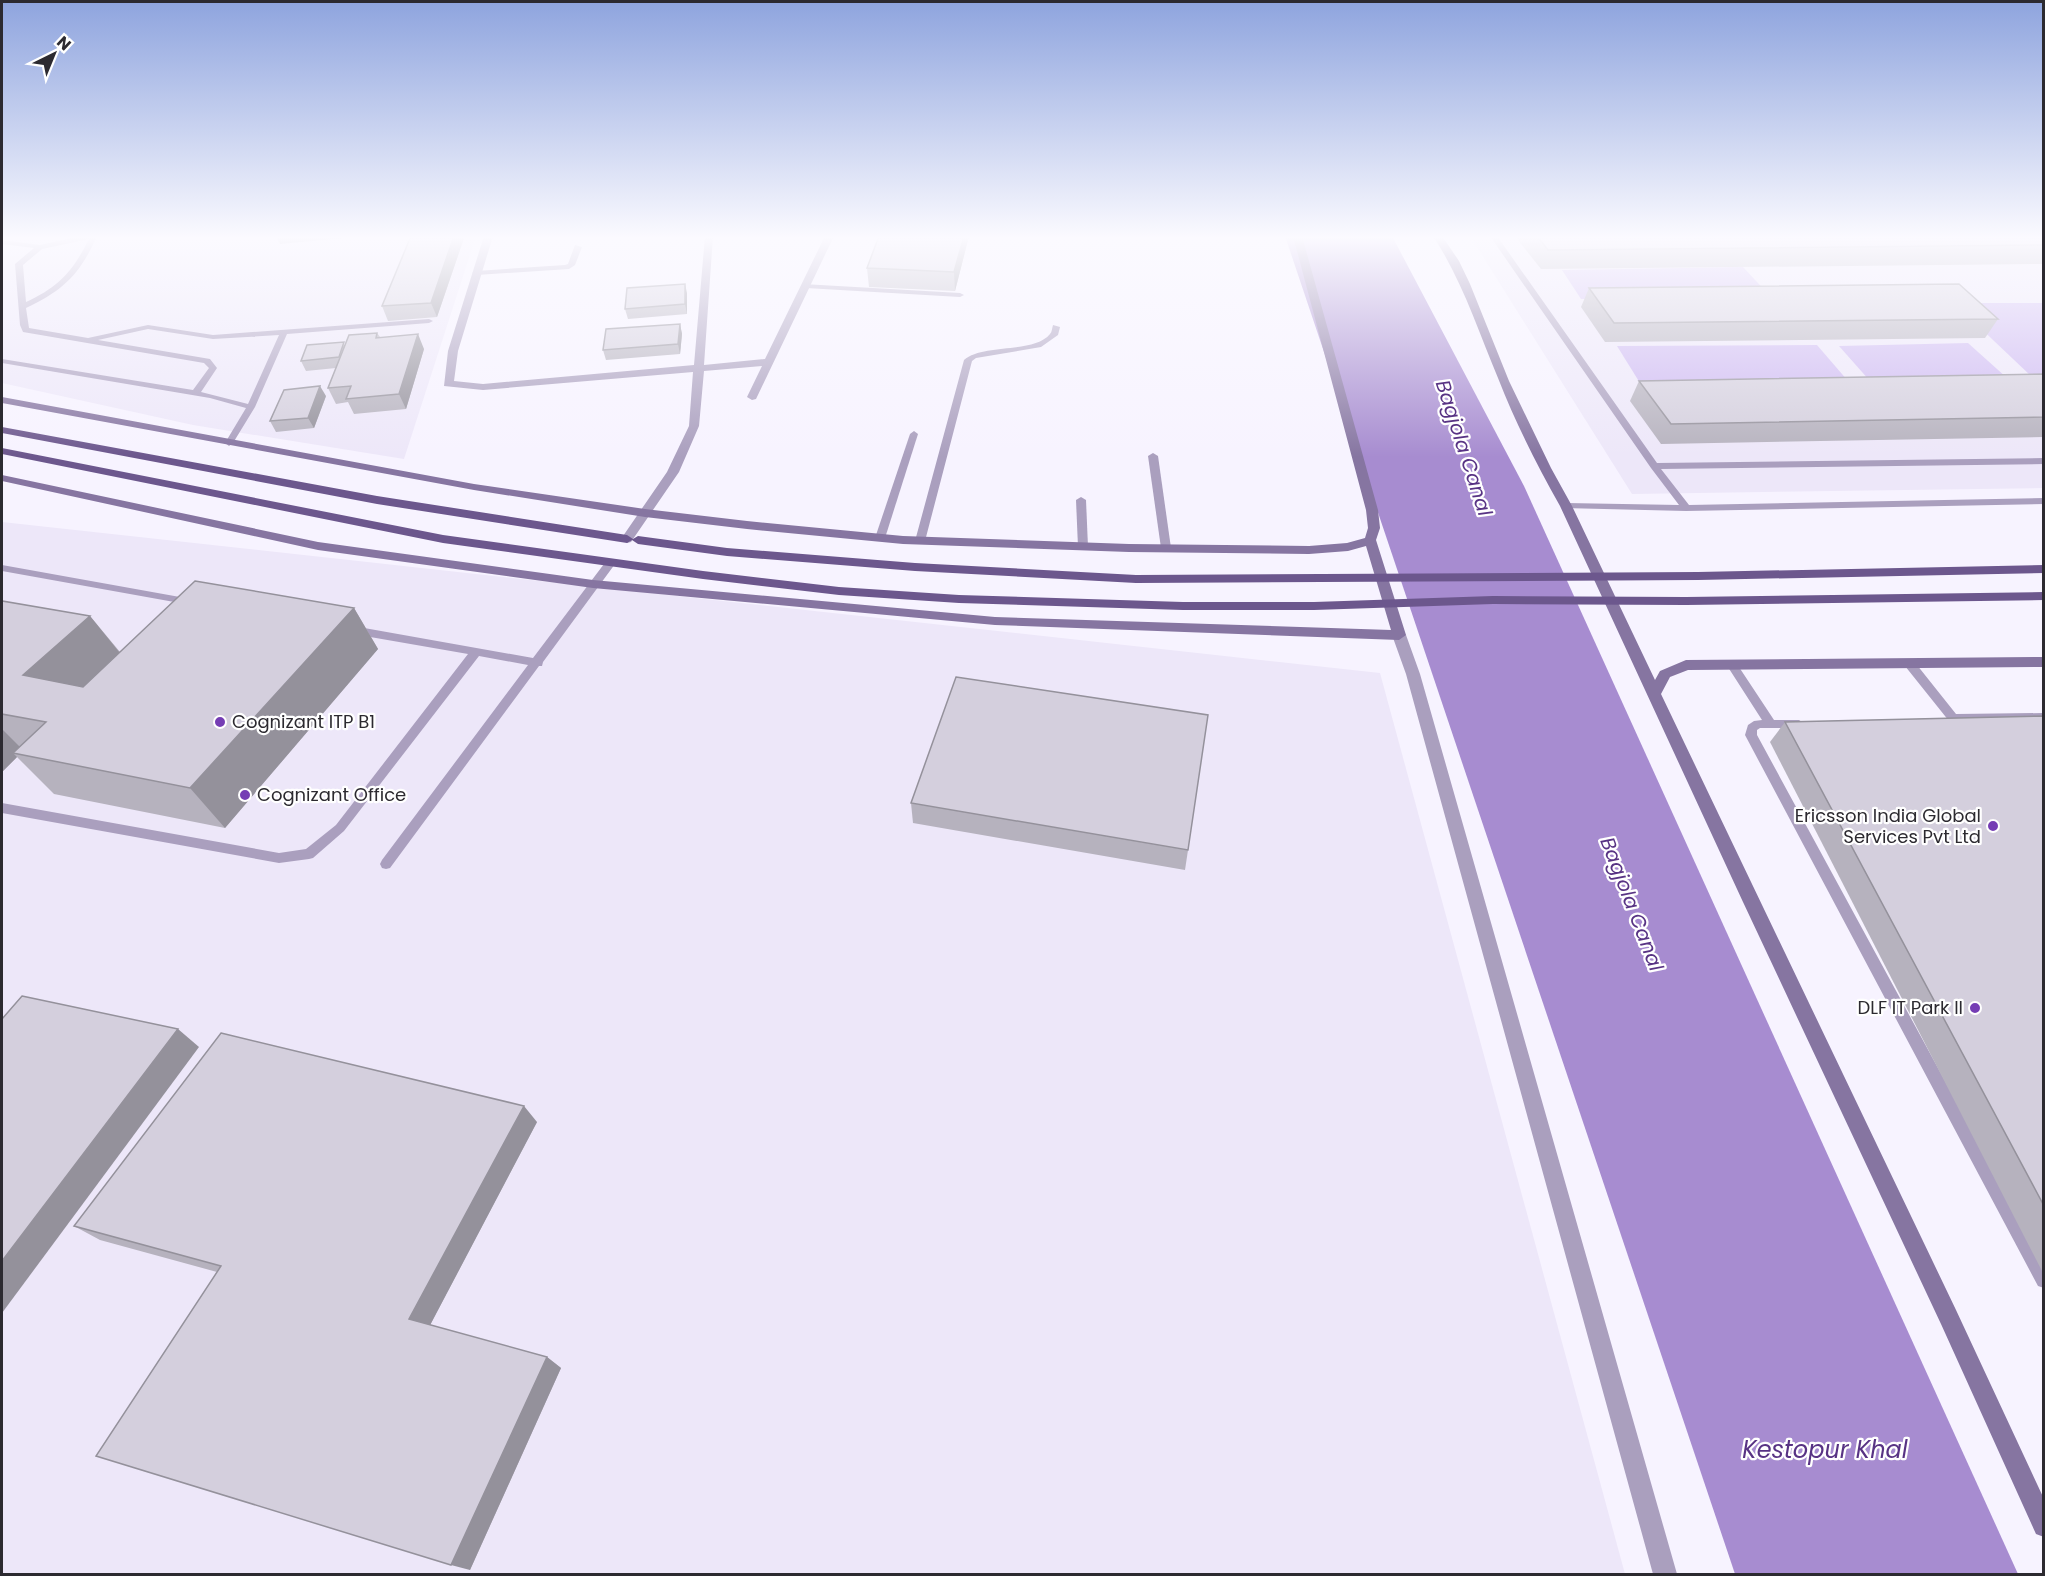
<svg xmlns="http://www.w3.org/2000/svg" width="2045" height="1576" viewBox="0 0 2045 1576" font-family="Poppins,sans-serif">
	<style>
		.built { fill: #ede7f9 }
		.green { fill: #cdb8f1 }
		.water { fill: #a78cd0 }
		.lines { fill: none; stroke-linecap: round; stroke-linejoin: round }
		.lane { fill: #aa9fbe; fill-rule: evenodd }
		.street { fill: #aa9fbe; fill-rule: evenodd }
		.secondary { fill: #8675a1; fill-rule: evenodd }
		.primary { fill: #6c578d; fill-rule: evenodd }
		.wall { fill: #b6b2be }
		.shaded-wall { fill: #94919b }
		.building { fill: #d4cfdd; stroke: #94919b; stroke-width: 1.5 }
		.poi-dot { fill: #753db4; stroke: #fff; stroke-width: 2 }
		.labels { text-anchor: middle; stroke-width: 4.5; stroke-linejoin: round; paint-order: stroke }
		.poi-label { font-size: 18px; fill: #2c2a30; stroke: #fff; text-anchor: start }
		.water-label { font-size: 20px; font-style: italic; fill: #583384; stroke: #fff }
		.near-water-label { font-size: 24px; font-style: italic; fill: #583384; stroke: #fff }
	</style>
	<rect width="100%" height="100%" fill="#f7f3ff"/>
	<!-- built -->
	<g class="built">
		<path d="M2 236H476L404 459 193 425 2 383Z"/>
		<path d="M1470 236H2043V488L1632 494Z"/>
		<path d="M2 522 1380 673 1625 1574H2Z"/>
	</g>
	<!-- green -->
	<g class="green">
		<path d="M1743 267 1771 297 1581 299 1562 270Z"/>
		<path d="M1954 303H2043V376H2031Z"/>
		<path d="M1968 343 2007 378 1870 381 1839 346Z"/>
		<path d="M1817 345 1848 381 1640 383 1617 346Z"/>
	</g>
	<!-- water -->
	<path class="water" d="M1285 236H1392L1524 486 2018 1574H1735Z"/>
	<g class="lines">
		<!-- lane -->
		<g class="lane">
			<path d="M81 236H97C80 274 64 290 26 308L29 328 88 338 148 325 213 335 429 319 433 321 429 323 287 334 255 407 233 443 229 446 225 443 246 408 210 398 2 363V359L193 390 209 368 204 363 23 332 20 325 15 264 34 248 2 244V240L40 245ZM89 239C73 271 59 287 26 302L23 265 42 249ZM148 329 213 339 279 335 248 404 201 392 217 368 210 359 98 340Z"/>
			<path d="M1490 236H1497L1657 463 2044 458V464L1661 469 1689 505 2044 498V504L1686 511 1563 508 1561 506 1566 503 1679 505 1651 468Z"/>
			<path d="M575 245 582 247 575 265 569 269 476 275 472 273 476 271 565 265 568 264Z"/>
			<path d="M803 284 960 293 964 295 960 297 806 288 802 286Z"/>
			<path d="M1053 325 1060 327 1058 335 1041 347 976 358 972 361 925 541 923 543H917L915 541 964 360C983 343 1034 354 1050 334 1052 332 1052 328 1053 325Z"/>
			<path d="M914 431 918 434 885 538 880 541 877 540 875 538 910 434Z"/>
			<path d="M1153 453 1158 456 1171 548 1166 551 1161 548 1148 456Z"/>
			<path d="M1081 497 1086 500 1088 547 1083 550 1078 547 1076 500Z"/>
			<path d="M611 559 615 560V564L543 662 542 666H539L390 868 386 869 382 868 380 864 382 860 528 665 479 656 344 831 313 858 309 859 279 863 2 813V803L279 853 306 849 336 825 468 654 353 634 349 633 348 630 349 627 353 626 533 658 607 560Z"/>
			<path d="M2 565 191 599 196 602 191 605 2 571Z"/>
			<path d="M1909 659 1913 660 1956 714 2044 713V721H1949L1905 666 1904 663 1905 660Z"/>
			<path d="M1731 660 1735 661 1774 720H1799L1805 724 1799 728H1760L1757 730V735L2044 1263V1288L2038 1286 1745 735 1748 725 1754 721 1762 720 1726 664Z"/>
		</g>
		<!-- street -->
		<g class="street">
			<path d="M484 236H493L458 351 454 381 483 384 694 365 705 236H713L704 365 765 359 825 236H834L756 399 752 400 747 397 762 366 704 371 699 426 679 472 631 542 627 543 621 539 667 472 689 426 693 372 483 390 444 386 448 351Z"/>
			<path d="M1399 630 1406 635 1420 674 1677 1574H1653L1406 674 1392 635Z"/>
		</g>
		<!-- secondary -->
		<g class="secondary">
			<path d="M1293 236H1302L1378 510 1380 528 1376 540 1406 635 1399 640 995 625 593 588 318 550 2 481V475L318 542 593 580 995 617 1391 630 1366 546 1348 551 1309 554 1129 552 903 544 747 529 645 517 474 490 2 403V397L474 484 645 509 747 521 903 536 1129 544 1309 546 1347 543 1365 538 1368 528 1366 510Z"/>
			<path d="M1433 236H1442L1459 261 1470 284 1509 381 1551 468 1572 506 1655 680 1660 671 1686 660 2044 657V667L1688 670 1670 677 1661 694 1956 1310 2044 1499V1537L2036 1534 1941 1324 1743 902 1560 506C1537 465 1515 422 1498 378 1478 330 1462 280 1433 236Z"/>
		</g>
		<!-- primary -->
		<g class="primary">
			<path d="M2 427 377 496 627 535 633 539 638 536 727 548 915 563 1136 575 1698 572 2044 565V573L1698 580 1136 583 915 571 727 556 638 544 632 540 627 543 377 504 2 433Z"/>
			<path d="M2 448 443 535 703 571 839 587 959 595 1183 602H1314L1493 596 1686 597 2044 592V600L1686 605 1493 604 1314 610H1183L959 603 839 595 703 579 443 543 2 454Z"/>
		</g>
	</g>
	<!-- wall -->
	<g class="wall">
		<path d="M879 236H969L955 291 869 287 867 268Z"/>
		<path d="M1118 236H1206L1118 237Z"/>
		<path d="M1519 236H2043V264L1541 269 1518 240Z"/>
		<path d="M464 238 437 317 388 321 382 306Z"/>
		<path d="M1589 288 1998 319 1985 338 1605 342 1581 307Z"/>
		<path d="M687 293V314L628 319 625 309Z"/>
		<path d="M680 324 682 334 680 354 606 360 603 350Z"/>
		<path d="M377 333 380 337 424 349 406 409 354 414 348 402 336 404 328 388 336 368 306 371 301 361Z"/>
		<path d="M2043 374V437L1661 444 1630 401 1639 381Z"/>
		<path d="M326 396 314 428 276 432 270 421Z"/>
		<path d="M2 601 90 616 120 652 354 608 378 649 225 828 54 794 17 757 2 772Z"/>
		<path d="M2043 716V1273L1770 742 1785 722Z"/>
		<path d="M911 803 1188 850 1185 870 913 823Z"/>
		<path d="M537 1122 430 1325 547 1357 561 1368 470 1570 217 1272 100 1240 74 1226Z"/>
	</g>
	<!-- shaded-wall -->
	<g class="shaded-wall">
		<path d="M276 236H365L280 244Z"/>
		<path d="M454 236H463L464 238 437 317 431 303Z"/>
		<path d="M964 236H969L955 291 954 272Z"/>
		<path d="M685 284 687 293V314L685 304Z"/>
		<path d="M680 324 682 334 680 354 678 344Z"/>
		<path d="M418 334 424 349 406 409 399 394Z"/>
		<path d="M320 386 326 396 314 428 308 418Z"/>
		<path d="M354 608 378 649 225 828 190 788Z"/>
		<path d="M90 616 124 658 62 716 23 675Z"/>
		<path d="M2 729 24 751 13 753 17 757 2 772Z"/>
		<path d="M178 1029 199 1047 2 1313V1261Z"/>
		<path d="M524 1106 537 1122 427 1331 409 1319Z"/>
		<path d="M547 1357 561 1368 470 1570 451 1565Z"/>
	</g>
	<!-- building -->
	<g class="building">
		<path d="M411 236H454L431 303 382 306Z"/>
		<path d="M879 236H964L954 272 867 268Z"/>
		<path d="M1537 236H2043V245L1548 250Z"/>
		<path d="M685 284V304L625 309 627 288Z"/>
		<path d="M1959 284 1998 319 1614 323 1589 288Z"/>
		<path d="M680 324 678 344 603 350 606 329Z"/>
		<path d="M377 333 376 338 418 334 399 394 346 399 351 386 328 388 349 335Z"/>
		<path d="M344 342 339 357 301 361 307 345Z"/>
		<path d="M2043 374V417L1671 424 1639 381Z"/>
		<path d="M320 386 308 418 270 421 284 390Z"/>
		<path d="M195 581 354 608 190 788 13 753 46 722 2 714V601L90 616 23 675 83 687Z"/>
		<path d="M956 677 1208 715 1188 850 911 803Z"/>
		<path d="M2043 716V1204L1785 722Z"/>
		<path d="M22 996 178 1029 2 1261V1019Z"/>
		<path d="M221 1033 524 1106 409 1319 547 1357 451 1565 96 1456 221 1266 74 1226Z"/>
	</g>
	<!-- sky -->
	<linearGradient id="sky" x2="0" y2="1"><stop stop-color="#8ea4de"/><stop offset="0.52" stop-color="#fbfaff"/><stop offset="1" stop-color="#fbfaff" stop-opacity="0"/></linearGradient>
	<rect width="2045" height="457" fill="url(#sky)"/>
	<!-- markers -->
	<g class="poi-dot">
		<circle cx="220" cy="722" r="6"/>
		<circle cx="245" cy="795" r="6"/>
		<circle cx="1993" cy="826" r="6"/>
		<circle cx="1975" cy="1008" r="6"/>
	</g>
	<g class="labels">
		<!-- poi labels -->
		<g class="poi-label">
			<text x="232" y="728">Cognizant ITP B1</text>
			<text x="257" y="801">Cognizant Office</text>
			<text x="1981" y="822" text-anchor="end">Ericsson India Global<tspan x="1981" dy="21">Services Pvt Ltd</tspan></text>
			<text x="1963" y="1014" text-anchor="end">DLF IT Park II</text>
		</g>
		<!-- water labels -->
		<g class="water-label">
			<text transform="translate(1464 448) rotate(72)" y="7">Bagjola Canal</text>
			<text transform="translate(1632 904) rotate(69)" y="7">Bagjola Canal</text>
		</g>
		<!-- near-water labels -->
		<g class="near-water-label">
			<text x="1825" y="1458">Kestopur Khal</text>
		</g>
	</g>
	<!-- border -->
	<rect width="2045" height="1576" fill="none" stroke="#2c2a30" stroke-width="6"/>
	<!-- north arrow -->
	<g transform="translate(54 54) rotate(43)" stroke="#ffffff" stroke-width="4.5" paint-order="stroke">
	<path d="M0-4.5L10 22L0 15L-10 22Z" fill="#2c2a30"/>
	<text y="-9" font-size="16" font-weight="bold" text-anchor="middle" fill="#2c2a30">N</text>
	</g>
</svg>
